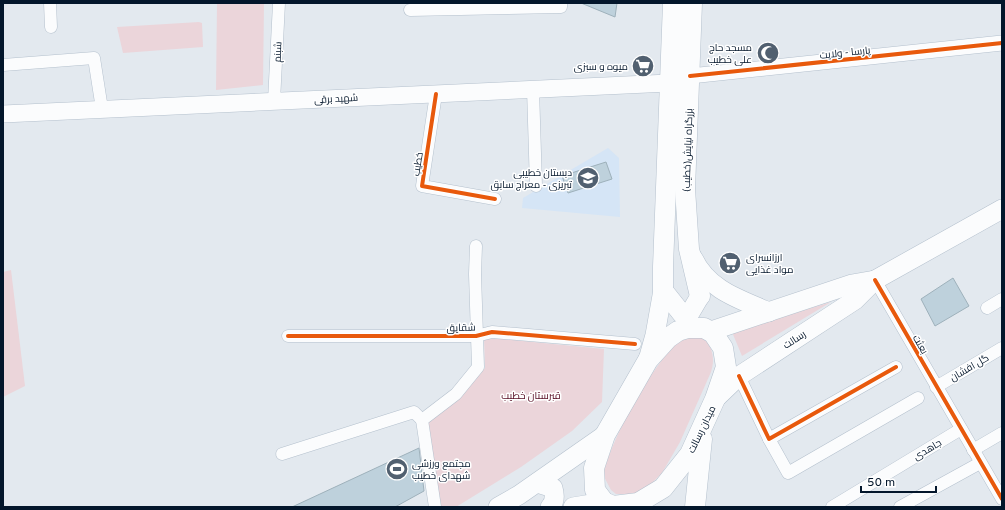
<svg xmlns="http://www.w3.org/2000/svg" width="1005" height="510" viewBox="0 0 1005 510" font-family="Overpass,Cairo,sans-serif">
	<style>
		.built { fill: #d5e5f6 }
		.green { fill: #ebd5da }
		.building { fill: #bed1dc; stroke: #9eb1bb }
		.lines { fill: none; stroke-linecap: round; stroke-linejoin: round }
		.minor-casing { stroke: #b4c0cd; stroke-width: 13 }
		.tertiary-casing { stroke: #b4c0cd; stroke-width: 16 }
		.secondary-casing { stroke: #b4c0cd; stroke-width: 18 }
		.primary-casing { stroke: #b4c0cd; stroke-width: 20 }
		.trunk-casing { stroke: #b4c0cd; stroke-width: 21 }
		.minor { stroke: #fbfcfd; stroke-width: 12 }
		.tertiary { stroke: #fbfcfd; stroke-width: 15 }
		.secondary { stroke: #fbfcfd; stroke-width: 17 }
		.primary { stroke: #fbfcfd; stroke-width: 19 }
		.trunk { stroke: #fbfcfd; stroke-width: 20 }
		.cycleway-casing { stroke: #fff; stroke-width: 6 }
		.cycleway { stroke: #e8590c; stroke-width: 4 }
		.labels { text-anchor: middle; stroke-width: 3; stroke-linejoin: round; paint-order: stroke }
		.poi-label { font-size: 10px; fill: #03162b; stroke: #fff; text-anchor: end }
		.street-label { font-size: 10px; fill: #03162b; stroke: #fff }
		.park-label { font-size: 10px; fill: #52071e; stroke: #fff }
	</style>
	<rect width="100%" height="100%" fill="#e3e9ef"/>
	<!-- built -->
	<path class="built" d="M608 148 619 158 620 217 522 208 523 198Z"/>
	<!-- green -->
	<g class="green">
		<path d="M217 3H264L263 85 216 90Z"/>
		<path d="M199 22 202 23 203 47 123 53 117 27Z"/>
		<path d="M11 270 25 386 3 397V272Z"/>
		<path d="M831 302 742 356 732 332Z"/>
		<path d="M685 335 705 338C713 350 715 359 711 372L680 442 662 473 646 489 634 494H616L611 490 603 475C611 438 655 359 685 335Z"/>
		<path d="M484 337 604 349 602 402 572 431 521 467 456 507H438L427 421 459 396 485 368Z"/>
	</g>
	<!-- building -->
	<g class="building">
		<path d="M581 3H617L615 17Z"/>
		<path d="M606 162 612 179 568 193 562 176Z"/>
		<path d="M953 278 969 306 935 326 921 299Z"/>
		<path d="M419 448 424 491 395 507H292Z"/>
	</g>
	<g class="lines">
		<!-- minor casing -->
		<g class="minor-casing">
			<g id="minor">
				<path d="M50 3 51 27"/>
				<path d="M410 10 561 7V3"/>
				<path d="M3 65 94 58 102 109"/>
				<path d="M533 89 536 186"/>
				<path d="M436 94 422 186 495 199"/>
				<path d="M274 101 279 3"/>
				<path d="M875 280 1002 499"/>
				<path d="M987 308 1002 299"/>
				<path d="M288 336H476L492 332 635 344"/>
				<path d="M739 376 769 439 896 367"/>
				<path d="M936 387 1002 348"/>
				<path d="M769 439 788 473 918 398"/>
				<path d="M973 450 1002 433"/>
				<path d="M282 454 414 412 422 420"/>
				<path d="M435 507 422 420 456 394 478 367 475 274 476 246"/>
				<path d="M832 507 961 429"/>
				<path d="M900 507 980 463"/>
			</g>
		</g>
		<!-- tertiary casing -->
		<g class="tertiary-casing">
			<path id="tertiary" d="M690 76 1002 43"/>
		</g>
		<!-- secondary casing -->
		<g class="secondary-casing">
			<path id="secondary" d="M3 114 669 83"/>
		</g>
		<!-- primary casing -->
		<g class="primary-casing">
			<g id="primary">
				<path d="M693 258C708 290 739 299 769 312"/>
				<path d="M663 290 682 314 690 313 700 296"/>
				<path d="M711 331 852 284 875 280"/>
				<path d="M648 360 655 335 663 290"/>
				<path d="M715 399 739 376 855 300 875 280 1002 209"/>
				<path d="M537 483 553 488C555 495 555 502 550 507"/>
				<path d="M498 507 519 495 605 435"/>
				<path d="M573 507 604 502"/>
			</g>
		</g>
		<!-- trunk casing -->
		<g class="trunk-casing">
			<g id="trunk">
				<path d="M692 3 685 189 689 249 700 296"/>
				<path d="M663 290V267L673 3"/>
				<path d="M688 328H704L713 333 723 348 726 367 715 399 690 454 663 488 638 503 613 506 604 502 595 490 594 468 605 435 648 360 668 338 678 331Z"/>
				<path d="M695 507 702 439"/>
			</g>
		</g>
		<!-- minor -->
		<use href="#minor" class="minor"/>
		<!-- tertiary -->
		<use href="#tertiary" class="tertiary"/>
		<!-- secondary -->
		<use href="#secondary" class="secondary"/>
		<!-- primary -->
		<use href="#primary" class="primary"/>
		<!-- trunk -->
		<use href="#trunk" class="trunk"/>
		<!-- cycleway casing -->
		<g class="cycleway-casing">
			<g id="cycleway">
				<path d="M690 76 1002 43"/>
				<path d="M436 94 422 186 495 199"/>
				<path d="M875 280 1002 499"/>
				<path d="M288 336H476L492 332 635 344"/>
				<path d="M739 376 769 439 896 367"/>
			</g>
		</g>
		<!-- cycleway -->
		<use href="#cycleway" class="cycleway"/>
	</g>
	<!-- icons -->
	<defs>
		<g id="mosque-disc" transform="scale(1.15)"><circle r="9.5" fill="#516070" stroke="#fff"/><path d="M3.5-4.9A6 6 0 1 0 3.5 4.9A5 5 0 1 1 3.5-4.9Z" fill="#fff"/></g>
		<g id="supermarket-disc" transform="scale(1.15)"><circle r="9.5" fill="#516070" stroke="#fff"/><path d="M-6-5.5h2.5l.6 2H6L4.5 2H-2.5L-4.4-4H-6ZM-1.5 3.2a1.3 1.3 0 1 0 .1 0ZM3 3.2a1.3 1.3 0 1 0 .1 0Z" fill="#fff"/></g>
		<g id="school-disc" transform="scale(1.15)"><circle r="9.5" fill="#516070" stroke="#fff"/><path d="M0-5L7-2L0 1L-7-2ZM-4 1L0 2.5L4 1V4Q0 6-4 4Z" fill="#fff"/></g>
		<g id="stadium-disc" transform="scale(1.15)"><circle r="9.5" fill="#516070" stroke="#fff"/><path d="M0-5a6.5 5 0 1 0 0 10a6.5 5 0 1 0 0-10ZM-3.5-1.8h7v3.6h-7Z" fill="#fff"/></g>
	</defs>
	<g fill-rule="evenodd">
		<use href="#mosque-disc" x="768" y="53"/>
		<use href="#supermarket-disc" x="643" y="66"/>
		<use href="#school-disc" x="588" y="178"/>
		<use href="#supermarket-disc" x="730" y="263"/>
		<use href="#stadium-disc" x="397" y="469"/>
	</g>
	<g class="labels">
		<!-- poi labels -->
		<g class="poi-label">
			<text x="752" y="51">مسجد حاج<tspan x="752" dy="12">علی خطیب</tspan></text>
			<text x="628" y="70">میوه و سبزی</text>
			<text x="572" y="176">دبستان خطیبی<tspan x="572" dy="12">تبریزی - معراج سابق</tspan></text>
			<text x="746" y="261" text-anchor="start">ارزانسرای<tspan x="746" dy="12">مواد غذایی</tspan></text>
			<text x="412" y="467" text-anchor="start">مجتمع ورزشی<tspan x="412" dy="12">شهدای خطیب</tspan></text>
		</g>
		<!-- street labels -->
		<g class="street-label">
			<text transform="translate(277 52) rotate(-87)" y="4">شبنم</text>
			<text transform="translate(845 52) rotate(-6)" y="4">پارسا - ولایت</text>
			<text transform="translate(336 98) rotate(-3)" y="4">شهید برقی</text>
			<text transform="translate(687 150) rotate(-88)" y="4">بزرگراه نیایش(خطیب)</text>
			<text transform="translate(417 164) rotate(-81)" y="4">خطیب</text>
			<text transform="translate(461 327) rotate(-2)" y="4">شقایق</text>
			<text transform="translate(794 339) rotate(-33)" y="4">رسالت</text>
			<text transform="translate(921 344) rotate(60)" y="4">بعثت</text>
			<text transform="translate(969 367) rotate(-30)" y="4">گل افشان</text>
			<text transform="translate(701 429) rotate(-64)" y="4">میدان رسالت</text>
			<text transform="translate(927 449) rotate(-31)" y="4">جاهدی</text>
		</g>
		<!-- park labels -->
		<g class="park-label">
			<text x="531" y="399">قبرستان خطیب</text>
		</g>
	</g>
	<!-- border -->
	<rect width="1005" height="510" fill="none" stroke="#03162b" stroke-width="8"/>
	<!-- scale -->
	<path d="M861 486v6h75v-6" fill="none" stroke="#03162b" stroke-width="2"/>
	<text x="867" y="486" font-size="12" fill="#03162b" stroke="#ffffff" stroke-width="3" paint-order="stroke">50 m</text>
</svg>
